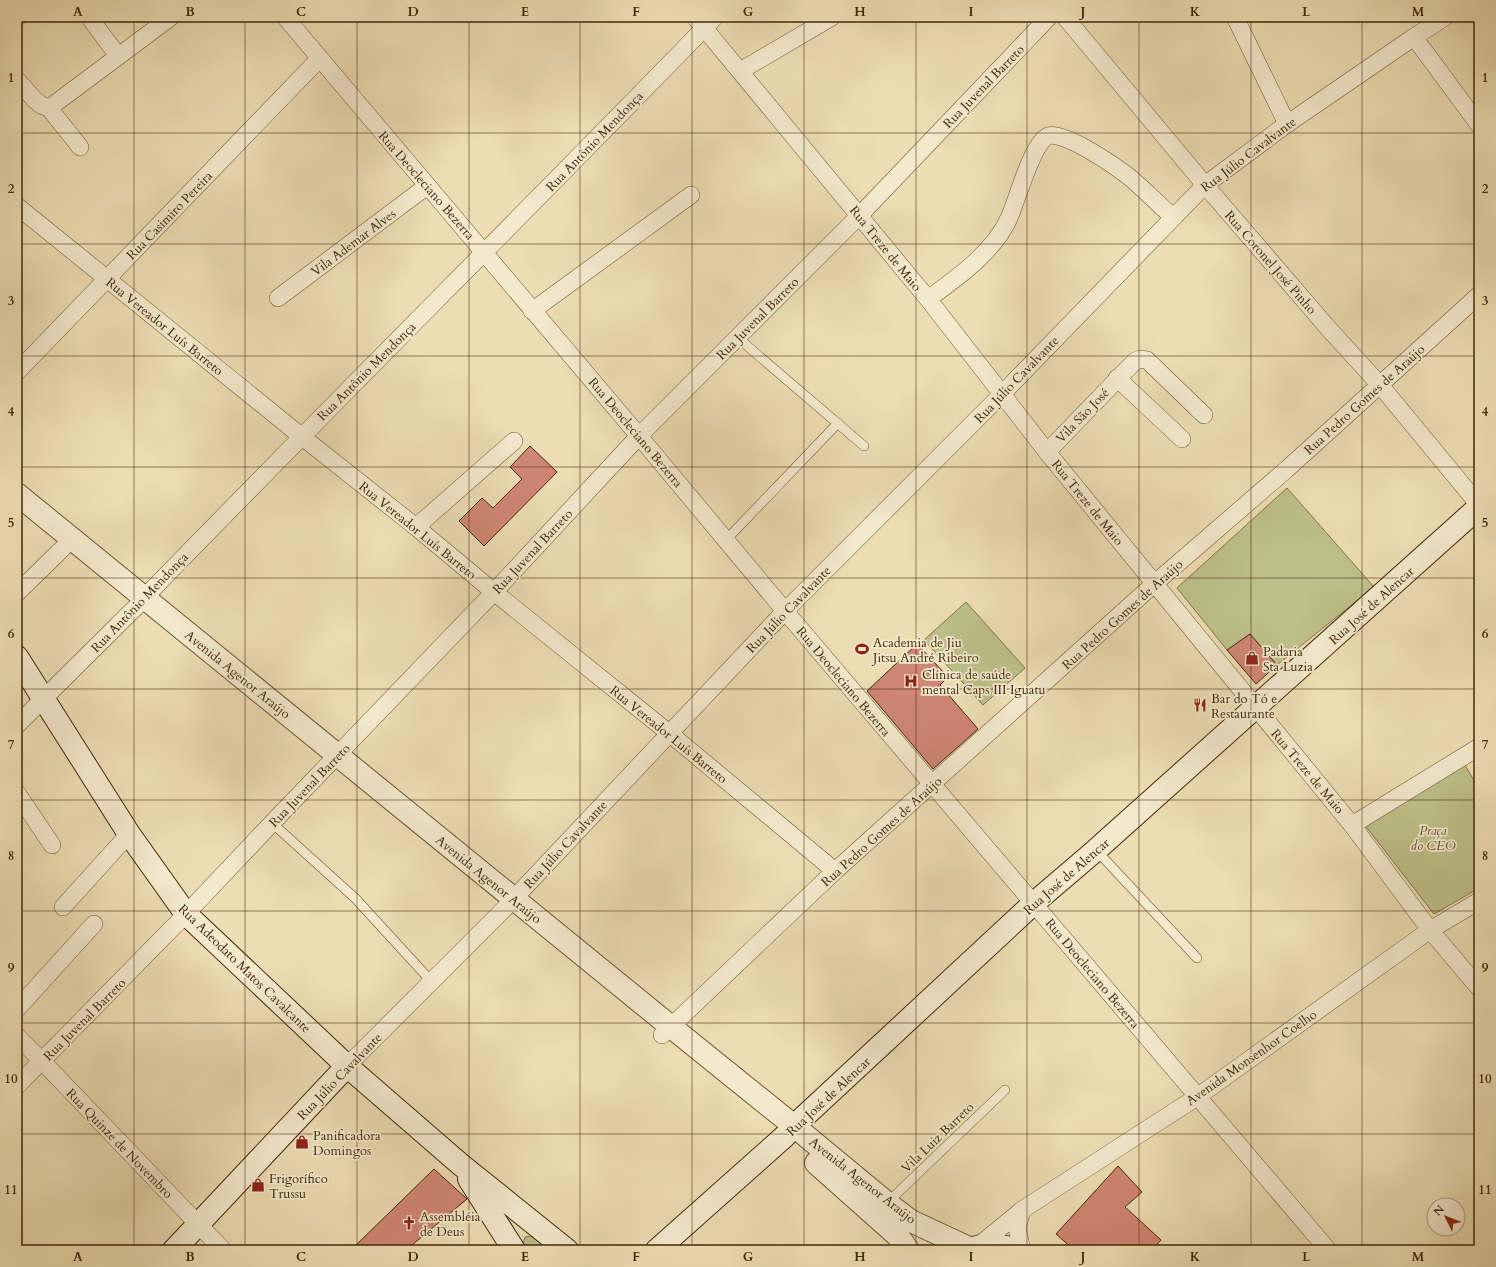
<svg xmlns="http://www.w3.org/2000/svg" width="1496" height="1267" viewBox="0 0 1496 1267" font-family="Cardo,serif">
	<style>
		.green { fill: #bdc089; stroke: #807449 }
		.building { fill: #d08675; stroke: #422709 }
		.lines { fill: none; stroke-linecap: round; stroke-linejoin: round }
		.service-casing { stroke: #6d5433; stroke-width: 10 }
		.minor-casing { stroke: #6d5433; stroke-width: 18 }
		.tertiary-casing { stroke: #6d5433; stroke-width: 24 }
		.secondary-casing { stroke: #422709; stroke-width: 24 }
		.service { stroke: #f3e9cd; stroke-width: 9 }
		.minor { stroke: #f3e9cd; stroke-width: 17 }
		.tertiary { stroke: #f3e9cd; stroke-width: 22 }
		.secondary { stroke: #f3e9cd; stroke-width: 22 }
		.grid { fill: none; stroke: #422709; stroke-width: 1; stroke-opacity: 0.55 }
		.labels { text-anchor: middle; stroke-width: 3.5; stroke-linejoin: round; paint-order: stroke }
		.street-label { font-size: 13px; fill: #422709; stroke: #f3e9cd }
		.poi-label { font-size: 13px; fill: #422709; stroke: #f3e9cd; text-anchor: start }
		.park-label { font-size: 13px; font-style: italic; fill: #614d29; stroke: #f3e9cd }
		.neatline { fill: none; stroke: #422709; stroke-width: 1.5 }
		.grid-label { font-size: 13px; text-anchor: middle; font-weight: bold; fill: #422709 }
	</style>
	<rect width="100%" height="100%" fill="#edddb2"/>
	<filter id="stains"><feTurbulence type="fractalNoise" baseFrequency=".005" numOctaves="4"/><feColorMatrix values="0 0 0 0 .2 0 0 0 0 .09 0 0 0 0 .02 0 0 0 .5 -.17"/></filter>
	<radialGradient id="worn" r=".72"><stop offset=".6" stop-color="#630" stop-opacity="0"/><stop offset="1" stop-color="#630" stop-opacity=".3"/></radialGradient>
	<!-- green -->
	<g class="green">
		<path d="M1287 488 1374 587 1277 665 1227 650 1177 588Z"/>
		<path d="M966 602 1025 668 983 705 924 640Z"/>
		<path d="M1465 765 1479 789V888L1434 914 1364 824Z"/>
		<path d="M531 1236 549 1250H527L523 1244 525 1237Z"/>
	</g>
	<!-- building -->
	<g class="building">
		<path d="M530 446 557 472 484 546 459 521 482 498 493 508 522 479 510 467Z"/>
		<path d="M1250 634 1277 665 1256 684 1227 650Z"/>
		<path d="M917 644 948 677 940 685 978 729 933 769 867 691Z"/>
		<path d="M1118 1166 1142 1192 1125 1207 1161 1240 1152 1250H1074L1056 1234Z"/>
		<path d="M434 1169 467 1199 406 1250H351Z"/>
	</g>
	<g class="lines">
		<!-- service casing -->
		<g class="service-casing">
			<g id="service">
				<path d="M738 338 864 446"/>
				<path d="M726 540 838 423"/>
				<path d="M272 823 355 898 431 981"/>
				<path d="M1096 850 1197 958"/>
				<path d="M887 1203 1005 1090"/>
			</g>
		</g>
		<!-- minor casing -->
		<g class="minor-casing">
			<g id="minor">
				<path d="M89 17 118 56"/>
				<path d="M285 17 639 436 785 611 1328 1250"/>
				<path d="M695 17 928 299 1047 452 1352 825 1430 930 1479 988"/>
				<path d="M1065 17 1205 185 1328 328 1380 385 1479 505"/>
				<path d="M1235 17 1287 124"/>
				<path d="M17 18 18 17"/>
				<path d="M1414 37 1479 125"/>
				<path d="M740 71 832 17"/>
				<path d="M17 80 33 98 41 105 49 108 80 147"/>
				<path d="M49 108 171 17"/>
				<path d="M17 206 301 436 416 527 494 592 669 733 835 871"/>
				<path d="M278 298 427 186"/>
				<path d="M928 299C957 278 994 252 1009 218 1017 201 1032 143 1048 136 1063 130 1115 166 1128 176 1144 189 1158 204 1173 217"/>
				<path d="M532 311 691 195"/>
				<path d="M17 372 320 58"/>
				<path d="M1117 378 1182 439"/>
				<path d="M1047 452 1135 361 1140 359 1147 360 1204 415"/>
				<path d="M416 527 514 441"/>
				<path d="M17 593 64 547"/>
				<path d="M17 725 137 606 145 597C334 402 526 212 715 17"/>
				<path d="M17 793 52 845"/>
				<path d="M1352 825 1479 747"/>
				<path d="M63 907 129 834"/>
				<path d="M17 1009 94 924"/>
				<path d="M662 1035 835 871 1154 584 1287 469 1479 295"/>
				<path d="M17 1036 42 1061 223 1250"/>
				<path d="M347 1066 505 908 785 611 1002 394 1205 185 1287 124 1414 37 1445 17"/>
				<path d="M17 1086 186 914 272 823 494 592 639 436 860 215 1049 17"/>
				<path d="M1022 1210 1017 1228 1022 1250"/>
				<path d="M977 1247 1022 1210 1197 1097 1430 930 1479 901"/>
			</g>
		</g>
		<!-- tertiary casing -->
		<g class="tertiary-casing">
			<g id="tertiary">
				<path d="M17 494 670 1026 794 1126 887 1203 911 1221 971 1249"/>
				<path d="M816 1163 898 1236 908 1250"/>
				<path d="M969 1250C987 1242 1000 1245 1019 1250"/>
			</g>
		</g>
		<!-- secondary casing -->
		<g class="secondary-casing">
			<g id="secondary">
				<path d="M17 657 129 834 186 914 347 1066 460 1164 567 1250"/>
				<path d="M469 1179 514 1250"/>
				<path d="M174 1250 347 1066"/>
				<path d="M657 1250 785 1136 794 1126 1034 903 1096 850 1479 507"/>
			</g>
		</g>
		<!-- service -->
		<use href="#service" class="service"/>
		<!-- minor -->
		<use href="#minor" class="minor"/>
		<!-- tertiary -->
		<use href="#tertiary" class="tertiary"/>
		<!-- secondary -->
		<use href="#secondary" class="secondary"/>
	</g>
	<!-- grid -->
	<path class="grid" d="M134 17V1250M245 17V1250M357 17V1250M469 17V1250M580 17V1250M692 17V1250M804 17V1250M916 17V1250M1027 17V1250M1139 17V1250M1251 17V1250M1362 17V1250M17 133H1479M17 244H1479M17 356H1479M17 467H1479M17 578H1479M17 689H1479M17 800H1479M17 911H1479M17 1023H1479M17 1134H1479"/>
	<!-- icons -->
	<defs>
		<g id="stadium-bare" transform="scale(1.08)"><path d="M0-5a6.5 5 0 1 0 0 10a6.5 5 0 1 0 0-10ZM-3.5-1.8h7v3.6h-7Z" fill="#8f2418" stroke="#f3e9cd" stroke-width="2.5" paint-order="stroke"/></g>
		<g id="shop-bare" transform="scale(1.08)"><path d="M-5-2.5h2.3a2.7 3.5 0 0 1 5.4 0H5L5.5 6h-11ZM-1.5-2.5h3a1.5 2.3 0 0 0-3 0Z" fill="#8f2418" stroke="#f3e9cd" stroke-width="2.5" paint-order="stroke"/></g>
		<g id="hospital-bare" transform="scale(1.08)"><path d="M-5-5h3v3.5h4V-5h3V5h-3V1.5h-4V5h-3Z" fill="#8f2418" stroke="#f3e9cd" stroke-width="2.5" paint-order="stroke"/></g>
		<g id="restaurant-bare" transform="scale(1.08)"><path d="M-5-6h1v4h1v-4h1v4h1v-4h1v5L-1.5 .5V6h-2V.5L-5-1ZM5-6V6H3V1.5H1.5Q1.5-4 5-6Z" fill="#8f2418" stroke="#f3e9cd" stroke-width="2.5" paint-order="stroke"/></g>
		<g id="church-bare" transform="scale(1.08)"><path d="M-1.2-6h2.4v3.5h3.3v2.4h-3.3V6h-2.4V-.1h-3.3v-2.4h3.3Z" fill="#8f2418" stroke="#f3e9cd" stroke-width="2.5" paint-order="stroke"/></g>
	</defs>
	<g fill-rule="evenodd">
		<use href="#stadium-bare" x="862" y="649"/>
		<use href="#shop-bare" x="1252" y="658"/>
		<use href="#hospital-bare" x="911" y="681"/>
		<use href="#restaurant-bare" x="1200" y="705"/>
		<use href="#shop-bare" x="302" y="1142"/>
		<use href="#shop-bare" x="258" y="1185"/>
		<use href="#church-bare" x="409" y="1223"/>
	</g>
	<g class="labels">
		<!-- street labels -->
		<g class="street-label">
			<text transform="translate(983 86) rotate(-46)" y="5">Rua Juvenal Barreto</text>
			<text transform="translate(594 141) rotate(-46)" y="5">Rua Antônio Mendonça</text>
			<text transform="translate(1248 154) rotate(-37)" y="5">Rua Júlio Cavalvante</text>
			<text transform="translate(427 185) rotate(49)" y="5">Rua Deocleciano Bezerra</text>
			<text transform="translate(169 215) rotate(-46)" y="5">Rua Casimiro Pereira</text>
			<text transform="translate(353 242) rotate(-37)" y="5">Vila Ademar Alves</text>
			<text transform="translate(886 248) rotate(51)" y="5">Rua Treze de Maio</text>
			<text transform="translate(1271 262) rotate(49)" y="5">Rua Coronel José Pinho</text>
			<text transform="translate(757 318) rotate(-45)" y="5">Rua Juvenal Barreto</text>
			<text transform="translate(165 326) rotate(39)" y="5">Rua Vereador Luís Barreto</text>
			<text transform="translate(366 371) rotate(-45)" y="5">Rua Antônio Mendonça</text>
			<text transform="translate(1016 379) rotate(-46)" y="5">Rua Júlio Cavalvante</text>
			<text transform="translate(1364 399) rotate(-42)" y="5">Rua Pedro Gomes de Araújo</text>
			<text transform="translate(1082 415) rotate(-46)" y="5">Vila São José</text>
			<text transform="translate(636 432) rotate(50)" y="5">Rua Deocleciano Bezerra</text>
			<text transform="translate(1088 502) rotate(51)" y="5">Rua Treze de Maio</text>
			<text transform="translate(418 530) rotate(39)" y="5">Rua Vereador Luís Barreto</text>
			<text transform="translate(532 551) rotate(-47)" y="5">Rua Juvenal Barreto</text>
			<text transform="translate(139 602) rotate(-46)" y="5">Rua Antônio Mendonça</text>
			<text transform="translate(1371 605) rotate(-42)" y="5">Rua José de Alencar</text>
			<text transform="translate(788 609) rotate(-46)" y="5">Rua Júlio Cavalvante</text>
			<text transform="translate(1122 614) rotate(-42)" y="5">Rua Pedro Gomes de Araújo</text>
			<text transform="translate(238 674) rotate(39)" y="5">Avenida Agenor Araújo</text>
			<text transform="translate(844 681) rotate(50)" y="5">Rua Deocleciano Bezerra</text>
			<text transform="translate(669 734) rotate(39)" y="5">Rua Vereador Luís Barreto</text>
			<text transform="translate(1308 771) rotate(50)" y="5">Rua Treze de Maio</text>
			<text transform="translate(309 785) rotate(-46)" y="5">Rua Juvenal Barreto</text>
			<text transform="translate(881 831) rotate(-42)" y="5">Rua Pedro Gomes de Araújo</text>
			<text transform="translate(565 844) rotate(-47)" y="5">Rua Júlio Cavalvante</text>
			<text transform="translate(1066 876) rotate(-41)" y="5">Rua José de Alencar</text>
			<text transform="translate(489 879) rotate(39)" y="5">Avenida Agenor Araújo</text>
			<text transform="translate(245 968) rotate(44)" y="5">Rua Adeodato Matos Cavalcante</text>
			<text transform="translate(1093 973) rotate(50)" y="5">Rua Deocleciano Bezerra</text>
			<text transform="translate(84 1019) rotate(-45)" y="5">Rua Juvenal Barreto</text>
			<text transform="translate(1251 1057) rotate(-35)" y="5">Avenida Monsenhor Coelho</text>
			<text transform="translate(339 1076) rotate(-46)" y="5">Rua Júlio Cavalvante</text>
			<text transform="translate(828 1096) rotate(-43)" y="5">Rua José de Alencar</text>
			<text transform="translate(937 1137) rotate(-44)" y="5">Vila Luiz Barreto</text>
			<text transform="translate(120 1143) rotate(46)" y="5">Rua Quinze de Novembro</text>
			<text transform="translate(863 1180) rotate(38)" y="5">Avenida Agenor Araújo</text>
		</g>
		<!-- poi labels -->
		<g class="poi-label">
			<text x="873" y="647">Academia de Jiu<tspan x="873" dy="15">Jitsu André Ribeiro</tspan></text>
			<text x="1263" y="656">Padaria<tspan x="1263" dy="15">Sta Luzia</tspan></text>
			<text x="922" y="679">Clínica de saúde<tspan x="922" dy="15">mental Caps III Iguatu</tspan></text>
			<text x="1211" y="703">Bar do Tó e<tspan x="1211" dy="15">Restaurante</tspan></text>
			<text x="313" y="1140">Panificadora<tspan x="313" dy="15">Domingos</tspan></text>
			<text x="269" y="1183">Frigorífico<tspan x="269" dy="15">Trussu</tspan></text>
			<text x="420" y="1221">Assembléia<tspan x="420" dy="15">de Deus</tspan></text>
		</g>
		<!-- park labels -->
		<g class="park-label">
			<text x="1433" y="835">Praça<tspan x="1433" dy="15">do CEO</tspan></text>
		</g>
	</g>
	<!-- margin -->
	<rect width="1496" height="1267" fill="none" stroke="#edddb2" stroke-width="44"/>
	<!-- north arrow -->
	<g transform="translate(1446 1217) rotate(313)"><circle r="19" fill="#f3e9cd" stroke="#ac9b7f"/>
	<path d="M0-3L7 15L0 10L-7 15Z" fill="#8f2418"/>
	<text y="-6" font-size="11" font-weight="bold" text-anchor="middle" fill="#422709">N</text>
	</g>
	<rect x="22" y="22" width="1452" height="1223" class="neatline"/>
	<g class="grid-label">
		<text x="78" y="16">A</text>
		<text x="190" y="16">B</text>
		<text x="301" y="16">C</text>
		<text x="413" y="16">D</text>
		<text x="525" y="16">E</text>
		<text x="636" y="16">F</text>
		<text x="748" y="16">G</text>
		<text x="860" y="16">H</text>
		<text x="971" y="16">I</text>
		<text x="1083" y="16">J</text>
		<text x="1195" y="16">K</text>
		<text x="1306" y="16">L</text>
		<text x="1418" y="16">M</text>
		<text x="11" y="82">1</text>
		<text x="1485" y="82">1</text>
		<text x="11" y="193">2</text>
		<text x="1485" y="193">2</text>
		<text x="11" y="305">3</text>
		<text x="1485" y="305">3</text>
		<text x="11" y="416">4</text>
		<text x="1485" y="416">4</text>
		<text x="11" y="527">5</text>
		<text x="1485" y="527">5</text>
		<text x="11" y="638">6</text>
		<text x="1485" y="638">6</text>
		<text x="11" y="749">7</text>
		<text x="1485" y="749">7</text>
		<text x="11" y="860">8</text>
		<text x="1485" y="860">8</text>
		<text x="11" y="972">9</text>
		<text x="1485" y="972">9</text>
		<text x="11" y="1083">10</text>
		<text x="1485" y="1083">10</text>
		<text x="11" y="1194">11</text>
		<text x="1485" y="1194">11</text>
		<text x="78" y="1261">A</text>
		<text x="190" y="1261">B</text>
		<text x="301" y="1261">C</text>
		<text x="413" y="1261">D</text>
		<text x="525" y="1261">E</text>
		<text x="636" y="1261">F</text>
		<text x="748" y="1261">G</text>
		<text x="860" y="1261">H</text>
		<text x="971" y="1261">I</text>
		<text x="1083" y="1261">J</text>
		<text x="1195" y="1261">K</text>
		<text x="1306" y="1261">L</text>
		<text x="1418" y="1261">M</text>
	</g>
	<rect width="100%" height="100%" filter="url(#stains)"/>
	<rect width="100%" height="100%" fill="url(#worn)"/>
</svg>
